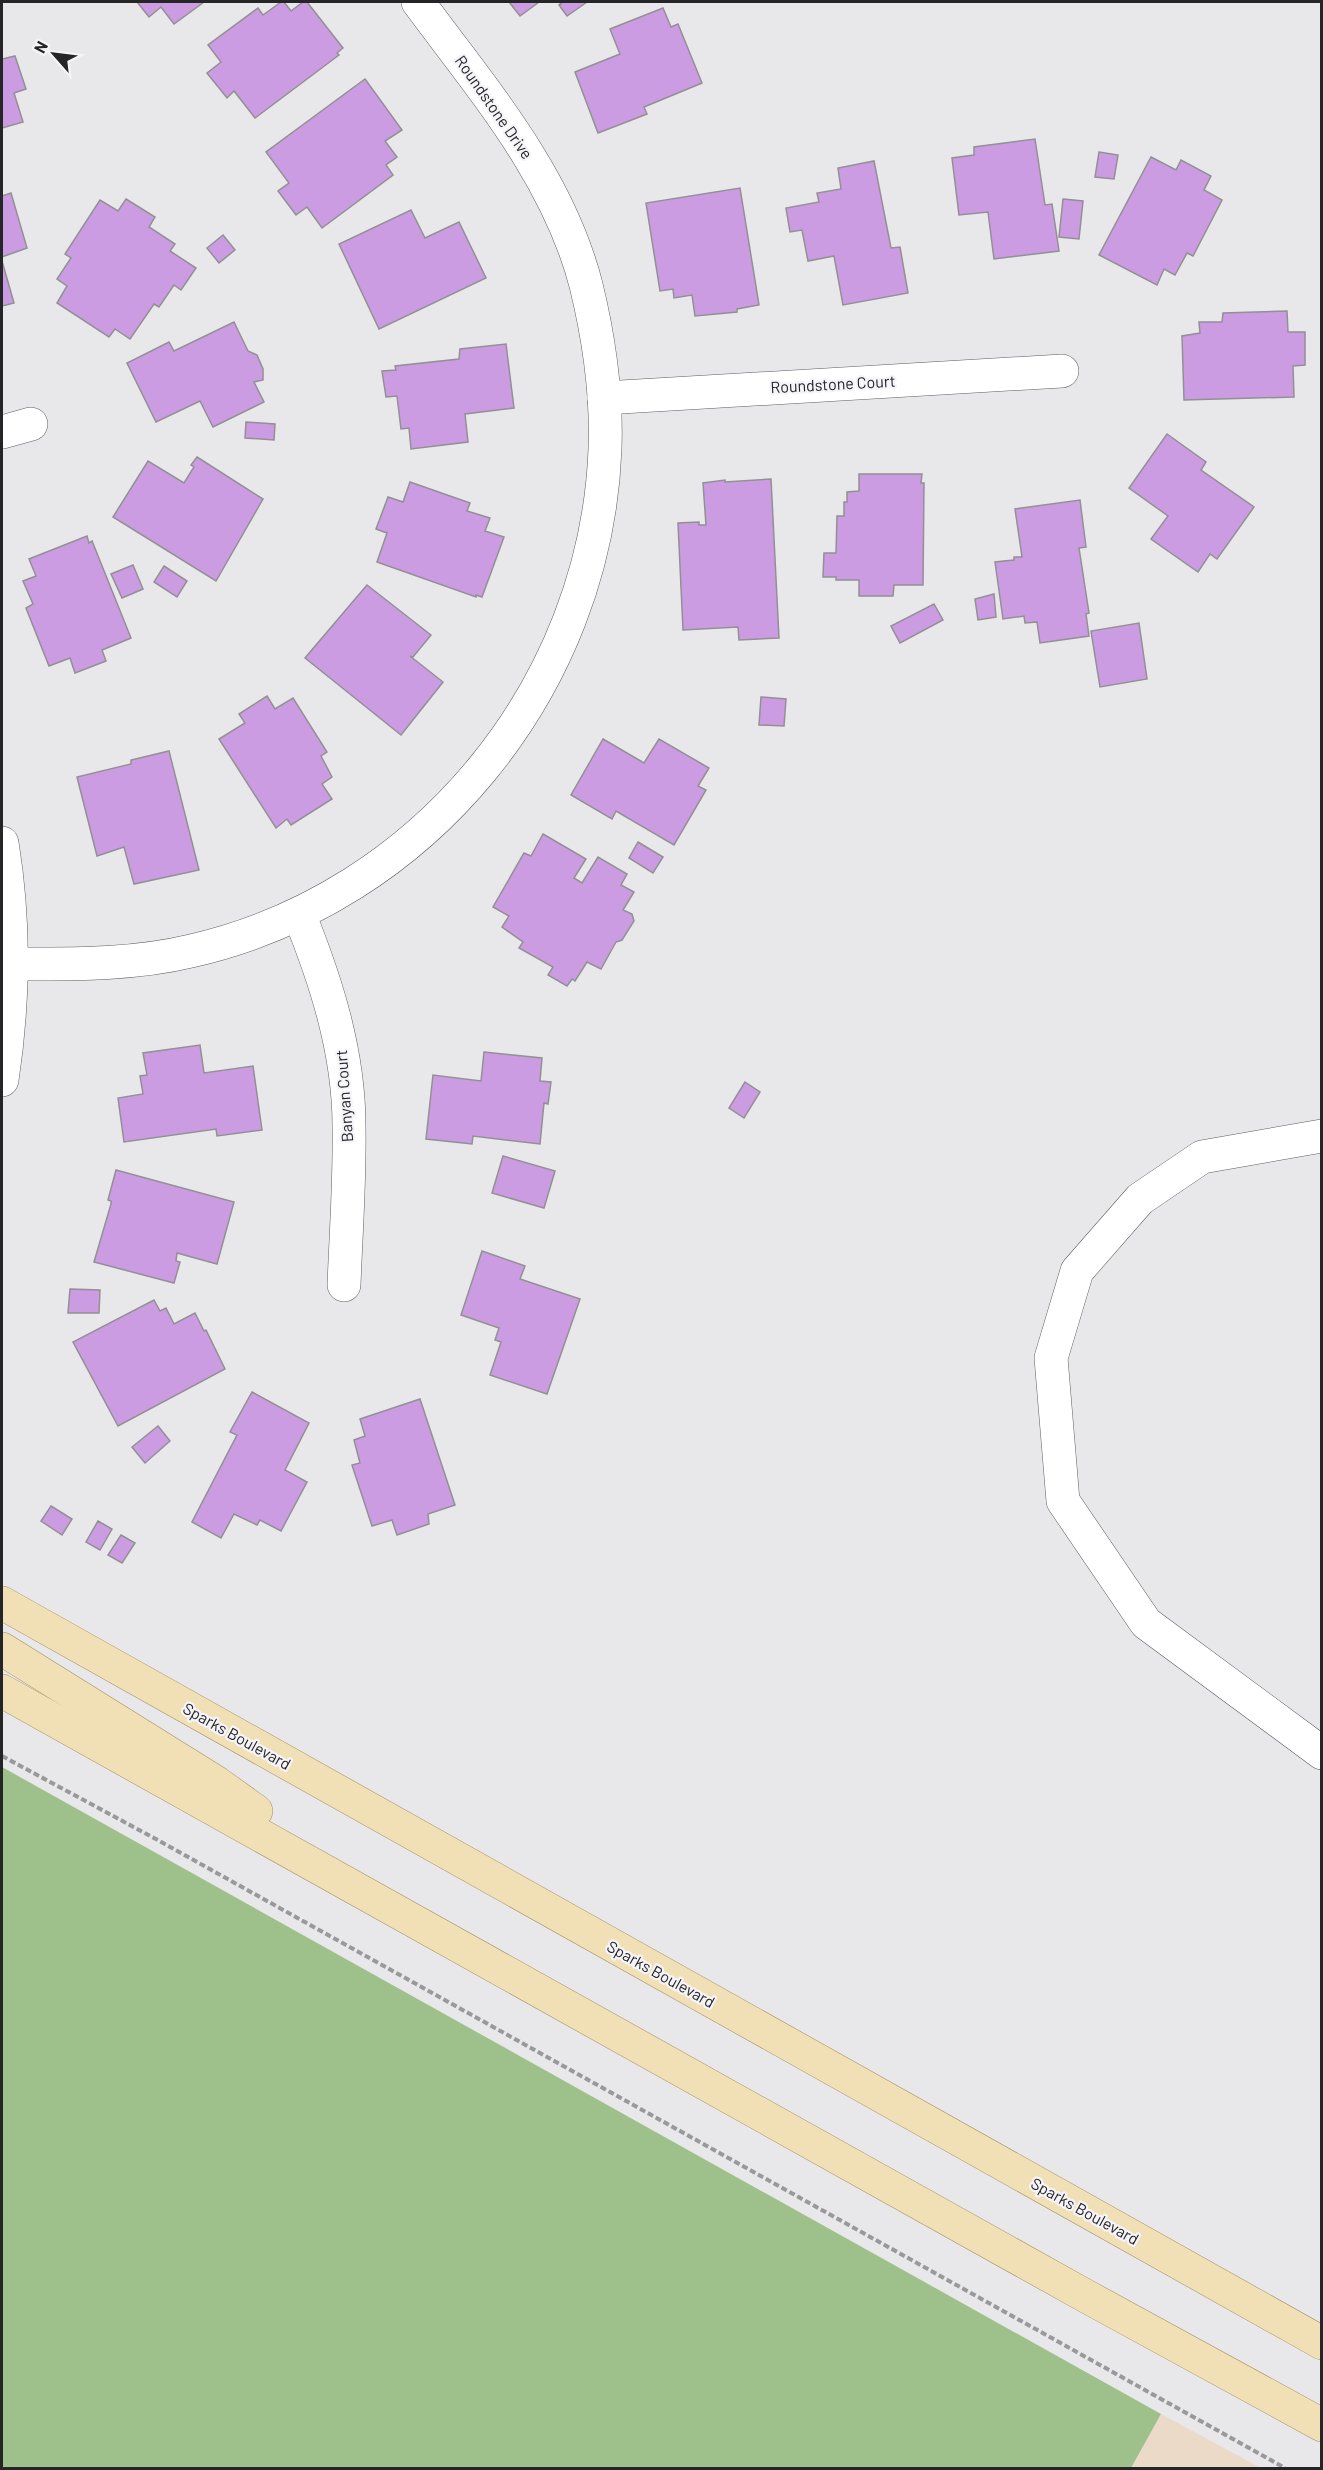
<svg xmlns="http://www.w3.org/2000/svg" width="1323" height="2470" font-family="Barlow,sans-serif">
<style>
.industrial{fill:#ecdac9}
.green{fill:#9ec18b}
.building{fill:#cc9ce3;stroke:#929094;stroke-width:1.5}
.lines{fill:none;stroke-linecap:round;stroke-linejoin:round}
.minor-casing{stroke:#5e5d60;stroke-width:34}
.major-casing{stroke:#a39064;stroke-width:34}
.path{stroke:#99989b;stroke-width:4;stroke-dasharray:6 3;stroke-linecap:butt}
.minor{stroke:#fff;stroke-width:33}
.major{stroke:#f1dfb6;stroke-width:33}
.labels{text-anchor:middle;stroke-width:4.5;stroke-linejoin:round;paint-order:stroke}
.street-label{font-size:16px;fill:#252426;stroke:#f5f4f8}
</style>
<rect width="100%" height="100%" fill="#e8e7ea"/>
<polygon class="industrial" points="1161,2414 1261,2468 1131,2468"/>
<polygon class="green" points="2,1767 1161,2414 1131,2468 2,2468"/>
<g class="building">
<polygon points="137,2 204,2 174,24 161,7 149,17"/>
<polygon points="281,2 284,2 291,11 303,2 307,2 343,48 337,53 339,55 255,118 234,91 227,98 207,73 221,62 208,45 258,8 263,15"/>
<polygon points="509,2 539,2 520,16"/>
<polygon points="559,2 587,2 567,16 559,5 561,4"/>
<polygon points="663,8 671,27 678,24 702,83 644,107 647,114 598,133 575,72 620,54 610,29"/>
<polygon points="15,56 26,89 14,93 23,122 2,128 2,59"/>
<polygon points="365,79 402,130 385,141 397,157 386,165 393,175 322,228 307,207 296,215 278,191 289,183 266,152"/>
<polygon points="1035,139 1045,205 1052,204 1059,251 994,259 988,212 959,215 952,158 974,155 974,147"/>
<polygon points="1099,152 1118,155 1114,179 1095,177"/>
<polygon points="1151,157 1176,170 1181,160 1211,176 1204,190 1222,200 1193,256 1187,253 1175,275 1164,269 1157,285 1099,255"/>
<polygon points="874,161 891,248 900,247 908,293 843,305 834,256 808,261 802,230 790,232 786,208 819,202 817,193 841,189 838,168"/>
<polygon points="740,188 759,305 737,309 737,312 695,316 692,295 674,298 673,289 660,291 646,203"/>
<polygon points="11,193 27,248 2,257 2,196"/>
<polygon points="126,199 155,217 149,227 175,244 170,251 196,268 181,290 174,285 159,307 154,304 130,339 115,329 109,337 57,303 67,286 57,279 71,258 65,254 100,200 118,211"/>
<polygon points="1063,199 1083,201 1079,239 1059,237"/>
<polygon points="411,210 425,238 459,222 486,278 379,329 339,244"/>
<polygon points="223,235 235,250 219,263 207,248"/>
<polygon points="2,261 14,303 2,306"/>
<polygon points="1287,311 1288,332 1305,332 1305,365 1293,366 1294,397 1184,400 1182,336 1200,333 1199,322 1222,322 1223,313"/>
<polygon points="234,322 248,351 257,355 263,369 263,380 254,382 264,402 213,427 200,401 156,422 127,363 169,342 174,351"/>
<polygon points="506,344 514,408 465,414 468,442 411,449 409,428 401,429 397,396 386,397 382,371 396,370 395,366 459,359 460,349"/>
<polygon points="246,422 275,424 274,440 245,438"/>
<polygon points="1167,434 1206,462 1201,470 1254,507 1217,559 1210,554 1198,572 1151,539 1168,516 1129,488"/>
<polygon points="197,457 263,499 216,581 113,517 148,461 184,483 194,467 191,465"/>
<polygon points="859,474 922,474 921,483 924,483 923,585 894,585 893,596 859,596 859,580 836,580 836,577 823,577 824,553 836,553 837,516 844,516 844,502 847,502 847,492 859,491"/>
<polygon points="771,479 779,638 739,640 738,627 683,630 678,523 699,522 699,525 706,525 703,483 725,480 725,482"/>
<polygon points="410,482 470,503 467,511 490,518 485,531 504,537 482,597 476,595 476,597 377,562 387,533 376,529 388,497 403,502"/>
<polygon points="1080,500 1086,547 1079,548 1089,613 1086,614 1089,636 1040,643 1037,622 1025,623 1024,616 1003,619 995,562 1014,560 1014,557 1022,557 1015,509"/>
<polygon points="87,536 89,543 92,541 131,638 102,650 106,661 75,673 70,658 49,666 26,608 33,604 23,581 36,576 29,559"/>
<polygon points="133,565 143,589 122,598 111,574"/>
<polygon points="164,566 187,581 177,597 154,582"/>
<polygon points="367,585 431,635 413,657 410,656 443,682 401,735 305,658"/>
<polygon points="994,594 996,617 978,620 975,599"/>
<polygon points="934,604 943,620 900,643 891,626"/>
<polygon points="1139,623 1147,679 1100,687 1091,631"/>
<polygon points="267,696 275,709 293,698 327,752 321,756 332,777 322,784 332,799 291,825 287,819 276,828 219,739 245,723 239,714"/>
<polygon points="761,697 786,699 784,726 759,725"/>
<polygon points="603,739 644,763 659,739 709,768 698,786 706,790 674,845 616,811 612,819 571,795"/>
<polygon points="169,751 199,870 134,884 124,847 97,856 77,777 131,764 131,760"/>
<polygon points="543,834 586,859 574,878 582,883 598,857 627,874 621,885 634,892 623,910 632,914 634,921 622,940 616,942 601,969 587,962 575,981 572,979 567,986 548,975 553,967 519,948 523,942 502,927 509,916 493,907 524,853 531,856"/>
<polygon points="638,842 663,857 653,873 629,858"/>
<polygon points="200,1045 204,1073 253,1066 262,1130 217,1136 216,1129 124,1142 118,1098 143,1094 140,1076 147,1075 143,1053"/>
<polygon points="484,1052 542,1058 540,1081 551,1082 548,1104 544,1103 540,1144 473,1136 472,1144 426,1139 433,1075 481,1081"/>
<polygon points="745,1082 760,1092 744,1118 729,1108"/>
<polygon points="503,1156 555,1171 544,1208 492,1193"/>
<polygon points="116,1170 234,1202 217,1264 177,1253 176,1261 180,1262 174,1283 94,1262 111,1204 111,1201 108,1200"/>
<polygon points="482,1251 525,1266 520,1279 580,1299 547,1394 490,1375 501,1342 495,1340 499,1328 461,1315"/>
<polygon points="70,1289 100,1290 99,1313 68,1313"/>
<polygon points="154,1300 160,1311 166,1308 174,1324 195,1313 204,1331 206,1330 225,1369 118,1426 73,1342"/>
<polygon points="252,1392 309,1423 285,1470 307,1482 281,1531 260,1520 257,1525 234,1514 221,1538 192,1522 237,1435 230,1432"/>
<polygon points="420,1399 455,1505 428,1514 429,1524 397,1535 392,1520 372,1526 352,1465 360,1463 354,1440 365,1436 360,1419"/>
<polygon points="158,1426 170,1441 145,1463 132,1447"/>
<polygon points="51,1506 72,1519 62,1535 41,1521"/>
<polygon points="98,1521 112,1529 100,1550 86,1542"/>
<polygon points="121,1535 135,1543 122,1563 108,1555"/>
</g>
<g class="lines">
<g class="minor-casing">
<g id="minor">
<polyline points="604,398 1062,371"/>
<polyline points="2,432 31,424"/>
<path d="M 2,843 C 15,922 14,1001 2,1080"/>
<path d="M 299,914 C 326,981 349,1052 349,1126 C 350,1179 346,1232 344,1285"/>
<path d="M 12,964 C 72,964 133,965 191,951 C 424,898 596,687 605,449 C 607,394 599,338 586,285 C 558,176 483,90 418,2"/>
<polyline points="1322,1136 1202,1157 1140,1199 1077,1271 1051,1358 1063,1501 1146,1623 1322,1753"/>
</g>
</g>
<g class="major-casing">
<g id="major">
<polyline points="2,1603 1322,2343"/>
<polyline points="2,1649 217,1783 256,1811"/>
<polyline points="2,1691 1084,2295 1322,2425"/>
</g>
</g>
<polyline class="path" points="2,1756 154,1838 1285,2468"/>
<use href="#minor" class="minor"/>
<use href="#major" class="major"/>
</g>
<g class="labels">
<g class="street-label">
<text transform="translate(494 107) rotate(55)" y="6">Roundstone Drive</text>
<text transform="translate(833 384) rotate(-3)" y="6">Roundstone Court</text>
<text transform="translate(344 1096) rotate(-94)" y="6">Banyan Court</text>
<text transform="translate(237 1736) rotate(29)" y="6">Sparks Boulevard</text>
<text transform="translate(661 1974) rotate(29)" y="6">Sparks Boulevard</text>
<text transform="translate(1085 2211) rotate(29)" y="6">Sparks Boulevard</text>
</g>
</g>
<rect width="1323" height="2470" fill="none" stroke="#252426" stroke-width="6"/>
<g transform="translate(54 54) rotate(298)" stroke="#f5f4f8" stroke-width="4.5" paint-order="stroke">
<path d="M0-4.5L10 22L0 15L-10 22Z" fill="#252426"/>
<text y="-9" font-size="16" font-weight="bold" text-anchor="middle" fill="#252426">N</text>
</g>
</svg>
